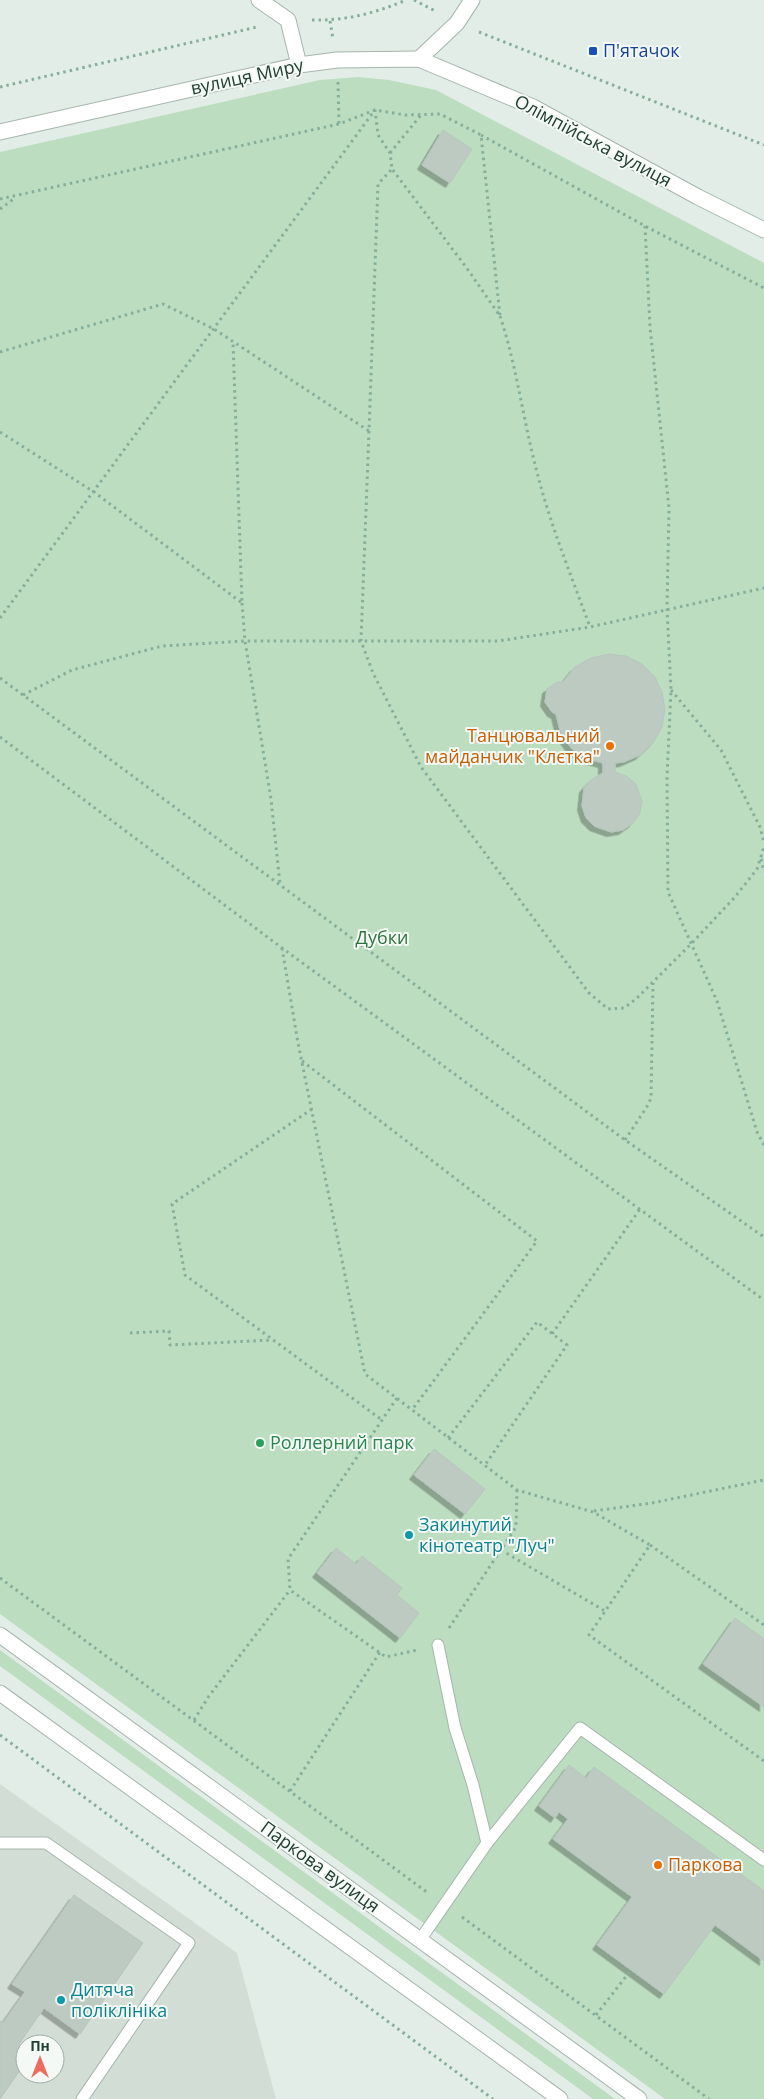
<svg xmlns="http://www.w3.org/2000/svg" width="764" height="2099" font-family="'Open Sans',sans-serif">
<style>
.built{fill:#d2ddd6;fill-rule:evenodd}
.green{fill:#bdddc1}
.building{fill:#bccac2;stroke:#b6c6bd;filter:url(#shadow)}
.lines{fill:none;stroke-linecap:round;stroke-linejoin:round}
.service-casing{stroke:#a6b5ad;stroke-width:13}
.pedestrian-casing{stroke:#a6b5ad;stroke-width:17}
.minor-casing{stroke:#a6b5ad;stroke-width:17}
.tertiary-casing{stroke:#a6b5ad;stroke-width:17}
.path{stroke:#85af9b;stroke-width:3;stroke-dasharray:2.5 4;stroke-linecap:butt}
.service{stroke:#fff;stroke-width:11}
.pedestrian{stroke:#fff;stroke-width:15}
.minor{stroke:#fff;stroke-width:15}
.tertiary{stroke:#fff;stroke-width:15}
.transit-dot{fill:#1a4fb4;stroke:#f4f9f6;stroke-width:2}
.food-dot{fill:#e8710a;stroke:#f4f9f6;stroke-width:2}
.leisure-dot{fill:#2e9e5b;stroke:#f4f9f6;stroke-width:2}
.culture-dot{fill:#0f9aa8;stroke:#f4f9f6;stroke-width:2}
.labels{text-anchor:middle;stroke-width:4;stroke-linejoin:round;paint-order:stroke}
.transit-label{font-size:18px;fill:#164399;stroke:#f4f9f6;text-anchor:start}
.street-label{font-size:18px;fill:#233e32;stroke:#f4f9f6}
.food-label{font-size:18px;fill:#c56008;stroke:#f4f9f6;text-anchor:end}
.park-label{font-size:18px;fill:#2f733e;stroke:#f4f9f6}
.leisure-label{font-size:18px;fill:#27864d;stroke:#f4f9f6;text-anchor:start}
.culture-label{font-size:18px;fill:#0d838f;stroke:#f4f9f6;text-anchor:start}
</style>
<defs>
<filter id="shadow"><feDropShadow dx="-4.5" dy="4.5" stdDeviation="0" flood-color="#0004"/></filter>
</defs>
<rect width="100%" height="100%" fill="#e3ede7"/>
<path class="built" d="M 0,1784 L 237,1953 L 276,2099 L 0,2099 ZM 25,2044 L 55,2044 L 55,2074 L 25,2074 Z"/>
<g class="green">
<polygon points="358,77 389,80 436,90 764,263 764,2099 665,2099 0,1614 0,152 320,80"/>
<polygon points="0,1650 615,2099 593,2099 0,1666"/>
</g>
<g class="building">
<polygon points="443,130 472,149 450,183 422,165"/>
<polygon points="609,654 626,656 642,664 655,677 662,692 665,710 662,727 653,743 640,755 624,762 615,763 615,772 626,776 636,784 642,801 640,813 633,823 623,830 611,832 594,826 586,818 582,806 584,788 592,779 603,773 603,763 588,759 572,749 561,734 556,714 552,712 545,702 547,689 557,682 563,682 575,667 591,658"/>
<polygon points="434,1449 485,1489 465,1514 414,1475"/>
<polygon points="336,1548 356,1564 362,1556 402,1588 397,1595 419,1613 400,1638 317,1573"/>
<polygon points="735,1618 764,1639 764,1707 703,1664"/>
<polygon points="569,1765 586,1778 594,1767 764,1891 764,1961 715,1925 664,1994 597,1945 632,1897 553,1839 568,1819 559,1812 555,1818 539,1806"/>
<polygon points="74,1895 143,1943 80,2034 44,2008 19,2044 25,2049 25,2063 0,2099 0,2021 3,2023 25,1992 12,1984"/>
</g>
<g class="lines">
<g class="service-casing">
<g id="service">
<polyline points="0,1843 46,1843 189,1943 82,2099"/>
<polyline points="487,1843 580,1728 764,1860"/>
<polyline points="420,1940 487,1843 473,1785 455,1728 438,1645"/>
</g>
</g>
<g class="pedestrian-casing">
<polyline id="pedestrian" points="259,0 288,20 299,65"/>
</g>
<g class="minor-casing">
<polyline id="minor" points="419,59 457,23 472,0"/>
</g>
<g class="tertiary-casing">
<g id="tertiary">
<polyline points="0,132 299,65 337,60 419,59 533,107 698,197 764,230"/>
<polyline points="0,1635 639,2099"/>
<polyline points="0,1693 560,2099"/>
</g>
</g>
<g class="path">
<polyline points="414,0 437,12"/>
<path d="M 312,20 C 345,21 376,13 406,0"/>
<polyline points="330,21 333,39"/>
<polyline points="479,32 764,145"/>
<polyline points="338,82 339,124"/>
<polyline points="0,87 257,27"/>
<polyline points="481,135 645,226 764,288"/>
<polyline points="390,153 421,115"/>
<polyline points="0,199 339,124 375,110 405,115 440,114 481,135 500,316 466,267 392,169"/>
<polyline points="0,209 15,198"/>
<polyline points="645,226 650,327 669,508 667,608 671,690 667,777 668,892 717,1001 757,1132 764,1145"/>
<path d="M 500,316 C 517,367 523,420 537,472 C 550,524 571,575 590,627"/>
<polyline points="0,352 163,304 214,329 369,431 378,184 392,169 390,153 378,135 375,110"/>
<polyline points="369,431 361,641 373,673 421,767 589,993 608,1009 624,1008 636,999 691,944 735,897 757,869 764,847"/>
<polyline points="0,432 94,492 242,603 233,342"/>
<polyline points="242,603 245,641 271,799 280,884"/>
<polyline points="0,618 375,110"/>
<polyline points="0,678 625,1140 764,1237"/>
<polyline points="671,690 721,750 760,827 764,843"/>
<polyline points="23,695 72,670 162,646 245,641 498,641 590,627 764,588"/>
<polyline points="0,737 282,948 764,1300"/>
<polyline points="761,859 764,872"/>
<polyline points="282,948 298,1043 365,1374 517,1490 593,1512 650,1545 589,1635 764,1761"/>
<polyline points="302,1061 537,1241 412,1410"/>
<polyline points="312,1109 172,1204 185,1275 382,1420"/>
<polyline points="625,1140 648,1105 651,1098 653,983"/>
<polyline points="130,1333 169,1331 170,1345 272,1340"/>
<polyline points="552,1334 640,1209"/>
<polyline points="397,1398 288,1559 290,1590 386,1657 417,1650"/>
<polyline points="448,1438 537,1322 567,1345 485,1465"/>
<polyline points="594,1511 652,1503 764,1480"/>
<polyline points="650,1545 764,1625"/>
<polyline points="501,1550 605,1611"/>
<polyline points="0,1578 428,1893"/>
<polyline points="449,1628 516,1527 517,1490"/>
<polyline points="194,1720 209,1696 290,1590"/>
<polyline points="0,1735 493,2099"/>
<polyline points="290,1791 380,1652"/>
<polyline points="462,1917 709,2099"/>
<polyline points="596,2015 631,1970"/>
</g>
<use href="#service" class="service"/>
<use href="#pedestrian" class="pedestrian"/>
<use href="#minor" class="minor"/>
<use href="#tertiary" class="tertiary"/>
</g>
<rect class="transit-dot" x="588" y="46" width="10" height="10" rx="2.5"/>
<g class="food-dot">
<circle cx="610" cy="746" r="5"/>
<circle cx="658" cy="1865" r="5"/>
</g>
<circle class="leisure-dot" cx="260" cy="1443" r="5"/>
<g class="culture-dot">
<circle cx="409" cy="1535" r="5"/>
<circle cx="61" cy="2000" r="5"/>
</g>
<g class="labels">
<g class="transit-label">
<text x="603" y="57">П'ятачок</text>
</g>
<g class="street-label">
<text transform="translate(247 77) rotate(-12)" y="6">вулиця Миру</text>
<text transform="translate(593 141) rotate(28)" y="6">Олімпійська вулиця</text>
<text transform="translate(320 1867) rotate(36)" y="6">Паркова вулиця</text>
</g>
<g class="food-label">
<text x="600" y="742">Танцювальний<tspan x="600" dy="21">майданчик "Клєтка"</tspan></text>
<text x="668" y="1871" text-anchor="start">Паркова</text>
</g>
<g class="park-label">
<text x="382" y="944">Дубки</text>
</g>
<g class="leisure-label">
<text x="270" y="1449">Роллерний парк</text>
</g>
<g class="culture-label">
<text x="419" y="1531">Закинутий<tspan x="419" dy="21">кінотеатр "Луч"</tspan></text>
<text x="71" y="1996">Дитяча<tspan x="71" dy="21">поліклініка</tspan></text>
</g>
</g>
<g transform="translate(40 2059)"><circle r="24" fill="#f4f9f6" stroke="#a0aea8"/>
<path d="M0-4L9 19L0 12L-9 19Z" fill="#ed6c61"/>
<text y="-8" font-size="14" font-weight="bold" text-anchor="middle" fill="#233e32">Пн</text>
</g>
</svg>
